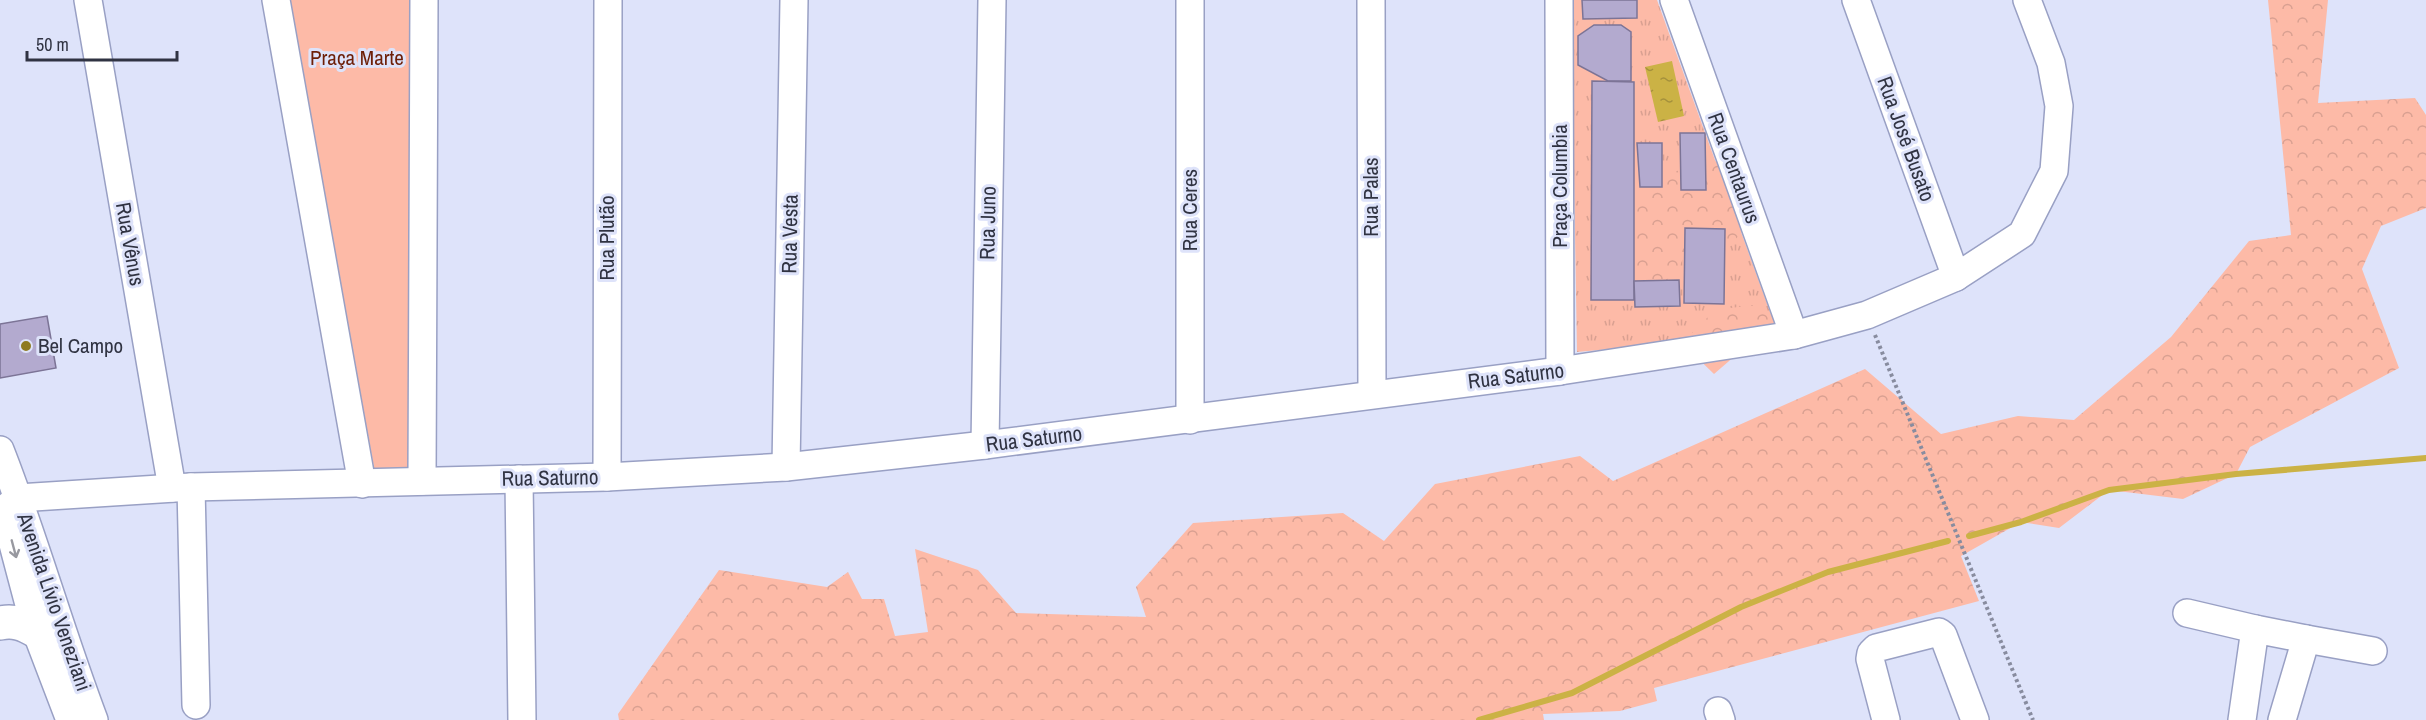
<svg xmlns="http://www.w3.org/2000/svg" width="2426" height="720" font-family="'Archivo Narrow',sans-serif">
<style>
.grass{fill:url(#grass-tufts)}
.forest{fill:url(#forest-crowns)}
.green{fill:#fdbaa7}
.water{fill:url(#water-ripples)}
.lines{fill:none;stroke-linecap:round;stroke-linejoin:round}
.stream{stroke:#cbb245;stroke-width:6}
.building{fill:#b3aacf;stroke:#7c7496;stroke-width:1.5}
.minor-casing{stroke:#99a0c4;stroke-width:30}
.major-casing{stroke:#99a0c4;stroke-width:36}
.path{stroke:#888c9f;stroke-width:4;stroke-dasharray:3 3;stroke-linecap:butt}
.minor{stroke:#fff;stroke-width:27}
.major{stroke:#fff;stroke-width:33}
.oneway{stroke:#9899a0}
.poi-dot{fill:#8f7b21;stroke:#dee3fa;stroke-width:2}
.labels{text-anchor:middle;stroke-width:6;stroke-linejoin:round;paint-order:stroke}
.park-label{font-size:21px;fill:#6d1f08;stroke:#dee3fa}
.street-label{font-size:21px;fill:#303342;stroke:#dee3fa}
.poi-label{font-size:21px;fill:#303342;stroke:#dee3fa;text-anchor:start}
</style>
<defs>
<pattern id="grass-tufts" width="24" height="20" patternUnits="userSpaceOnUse" patternTransform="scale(1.5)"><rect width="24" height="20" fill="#fdbaa7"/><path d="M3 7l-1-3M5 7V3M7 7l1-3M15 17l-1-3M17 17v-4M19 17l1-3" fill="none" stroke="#d9a091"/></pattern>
<pattern id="forest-crowns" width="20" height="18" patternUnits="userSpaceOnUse" patternTransform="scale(1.5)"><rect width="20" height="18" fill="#fdbaa7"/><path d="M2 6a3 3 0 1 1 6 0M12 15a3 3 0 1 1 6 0" fill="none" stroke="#d9a091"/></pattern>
<pattern id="water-ripples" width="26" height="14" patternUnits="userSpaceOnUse" patternTransform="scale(1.5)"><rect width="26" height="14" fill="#cbb245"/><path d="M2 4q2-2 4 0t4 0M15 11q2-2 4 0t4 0" fill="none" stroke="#a5913b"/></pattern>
</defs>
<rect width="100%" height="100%" fill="#dee3fa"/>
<polygon class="grass" points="1571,0 1657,0 1778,334 1577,352"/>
<g class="forest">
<polygon points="2268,0 2328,0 2318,103 2415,98 2426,115 2426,208 2381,226 2362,269 2399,368 2250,447 2236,474 2183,499 2109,490 2059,528 2021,522 1961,556 1979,601 1654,688 1657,701 1620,711 1543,714 1544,720 619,720 618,714 719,570 827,587 848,572 862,599 884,599 895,636 928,632 915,549 978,570 1016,613 1146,617 1136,587 1193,523 1343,513 1384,541 1435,484 1580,456 1613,481 1865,369 1941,434 2018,416 2074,420 2171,337 2249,241 2291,235"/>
<polygon points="1720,160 1758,214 1734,241 1694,235 1675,276 1646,287 1615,230 1617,194 1649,193 1672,174"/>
<polygon points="1754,305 1779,318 1714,374 1682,343 1715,310"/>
</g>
<polygon class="green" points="288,0 415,0 417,469 375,473"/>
<polygon class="water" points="1672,61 1684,116 1658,122 1645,67"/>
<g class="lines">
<g class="stream">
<polyline points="1969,536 2021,522 2109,490 2236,474 2426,458"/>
<polyline points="1479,720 1572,693 1741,607 1828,572 1948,541"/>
</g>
</g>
<g class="building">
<polygon points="1582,0 1637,0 1637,18 1583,19"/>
<polygon points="1594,25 1621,25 1631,32 1631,81 1608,81 1578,65 1578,36"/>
<polygon points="1592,81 1634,82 1634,300 1591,300"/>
<polygon points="1680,133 1705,133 1706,190 1681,190"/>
<polygon points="1637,143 1662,143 1662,187 1640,187"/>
<polygon points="1685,228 1725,229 1724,304 1684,303"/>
<polygon points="1679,280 1680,306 1635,307 1634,281"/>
<polygon points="47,316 56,368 0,378 0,324"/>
</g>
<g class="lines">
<g class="minor-casing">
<g id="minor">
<polyline points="88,0 172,488"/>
<polyline points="276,0 362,484"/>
<polyline points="1190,0 1190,420"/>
<polyline points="1371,0 1372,394"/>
<polyline points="1559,0 1560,371"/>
<polyline points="1674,0 1794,335"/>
<polyline points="1856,0 1956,277"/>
<polyline points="985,445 992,0"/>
<path d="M 0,450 C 35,539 60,631 94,720"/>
<polyline points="786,467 794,0"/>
<polyline points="607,477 608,0"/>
<polyline points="519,479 522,720"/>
<polyline points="422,481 424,0"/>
<polyline points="191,487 196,705"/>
<polyline points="18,498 191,487 607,477 786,467 985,445 1560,371 1794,335 1867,315 1956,277 2022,234 2054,171 2059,106 2051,63 2027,0"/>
<polyline points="13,502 7,507 5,514 36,631 70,720"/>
<polyline points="2187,613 2255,629"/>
<polyline points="2306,639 2373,651"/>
<polyline points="1718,711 1721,720"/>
<polyline points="1886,720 1870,659 1871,653 1876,648 1939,632 1943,635 1975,720"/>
<polyline points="2242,720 2255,629 2306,639 2282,720"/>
</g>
</g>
<g class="major-casing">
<path id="major" d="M 0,623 C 14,620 24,624 36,631"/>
</g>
<polyline class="path" points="1875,335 2033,720"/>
<use href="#minor" class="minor"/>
<use href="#major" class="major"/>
</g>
<defs><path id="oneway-shaft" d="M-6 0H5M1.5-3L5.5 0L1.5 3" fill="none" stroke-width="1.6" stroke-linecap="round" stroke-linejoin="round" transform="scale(1.5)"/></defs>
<use class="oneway" href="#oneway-shaft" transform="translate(14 549) rotate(75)"/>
<circle class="poi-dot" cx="26" cy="346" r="6"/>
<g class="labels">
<g class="park-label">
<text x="357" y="65">Praça Marte</text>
</g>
<g class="street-label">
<text transform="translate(1906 139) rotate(70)" y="7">Rua José Busato</text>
<text transform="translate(1734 168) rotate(70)" y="7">Rua Centaurus</text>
<text transform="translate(1560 186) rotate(-90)" y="7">Praça Columbia</text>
<text transform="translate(1371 197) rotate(-90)" y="7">Rua Palas</text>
<text transform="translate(1190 210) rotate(-90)" y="7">Rua Ceres</text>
<text transform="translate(988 223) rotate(-89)" y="7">Rua Juno</text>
<text transform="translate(790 234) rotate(-89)" y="7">Rua Vesta</text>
<text transform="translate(607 238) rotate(-90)" y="7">Rua Plutão</text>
<text transform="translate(130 244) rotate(80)" y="7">Rua Vênus</text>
<text transform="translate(1516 376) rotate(-7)" y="7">Rua Saturno</text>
<text transform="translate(1034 439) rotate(-7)" y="7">Rua Saturno</text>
<text transform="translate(550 478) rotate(-1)" y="7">Rua Saturno</text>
<text transform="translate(54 602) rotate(71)" y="7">Avenida Lívio Veneziani</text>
</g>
<g class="poi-label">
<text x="38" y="353">Bel Campo</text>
</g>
</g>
<path d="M27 51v9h150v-9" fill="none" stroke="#303342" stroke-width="3"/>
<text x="36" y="51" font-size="18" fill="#303342" stroke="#dee3fa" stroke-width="4.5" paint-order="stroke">50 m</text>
</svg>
